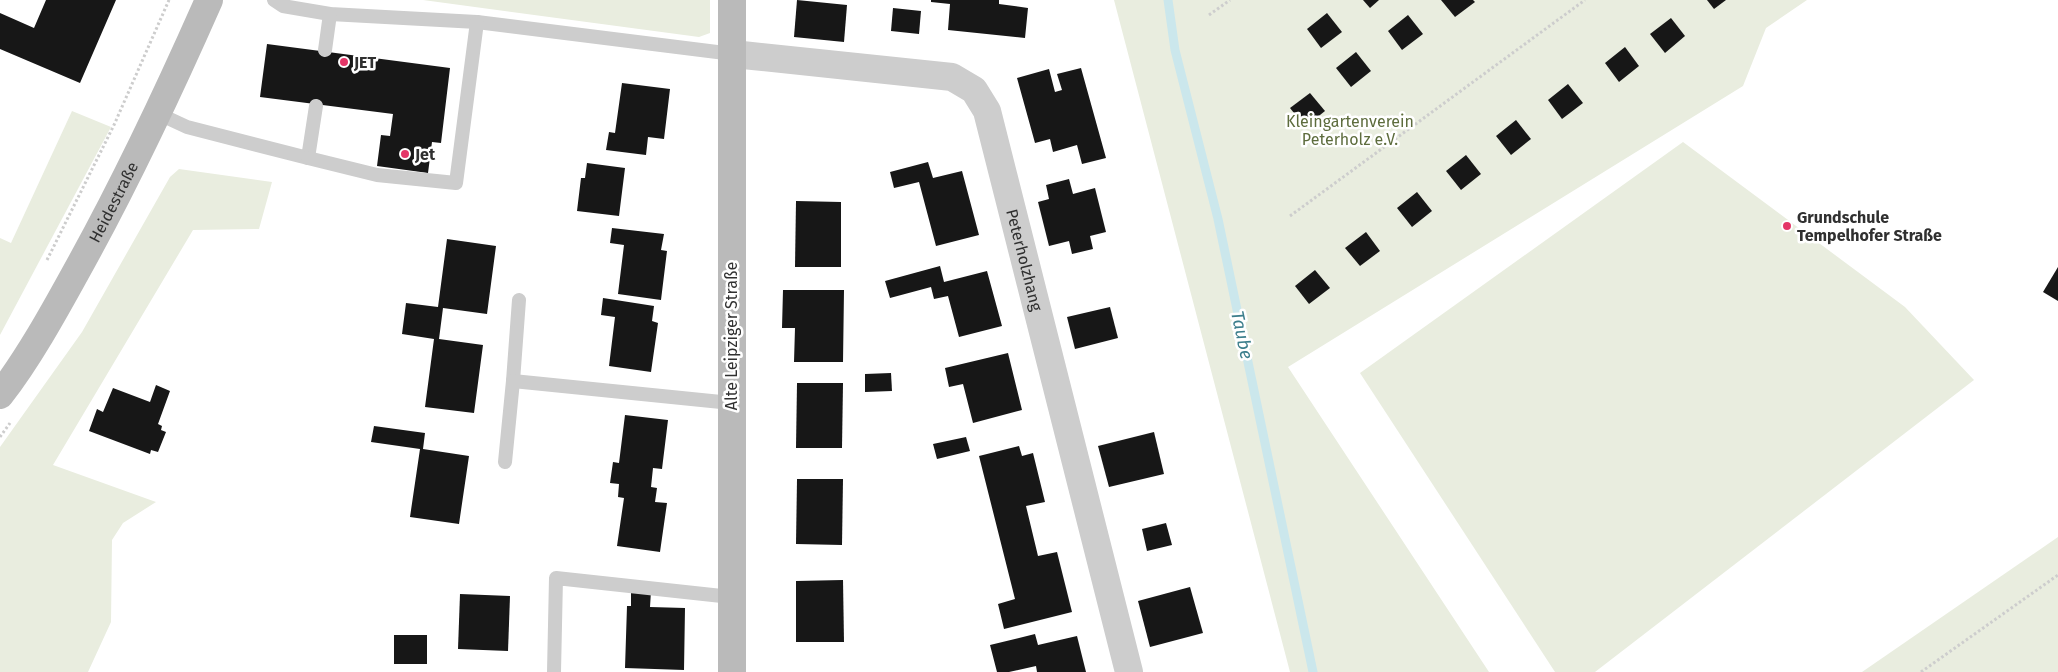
<svg xmlns="http://www.w3.org/2000/svg" width="2058" height="672" font-family="'Fira Sans',sans-serif">
<style>
.green{fill:#e9eddf}
.lines{fill:none;stroke-linecap:round;stroke-linejoin:round}
.stream{stroke:#cbe7ec;stroke-width:9}
.building{fill:#171717}
.path{stroke:#cdcdcd;stroke-width:3;stroke-dasharray:2.5 2.5;stroke-linecap:butt}
.lane{stroke:#cdcdcd;stroke-width:14}
.street{stroke:#cdcdcd;stroke-width:28}
.secondary{stroke:#bababa;stroke-width:28}
.poi-dot{fill:#e43567;stroke:#fff;stroke-width:2}
.labels{text-anchor:middle;stroke-width:5;stroke-linejoin:round;paint-order:stroke}
.poi-label{font-size:16px;font-weight:bold;fill:#303030;stroke:#fff;text-anchor:start}
.park-label{font-size:16px;fill:#5d6c3d;stroke:#fff}
.street-label{font-size:16px;fill:#303030;stroke:#fff}
.water-label{font-size:18px;font-style:italic;fill:#3c7e8c;stroke:#fff}
</style>
<rect width="100%" height="100%" fill="#fff"/>
<g class="green">
<polygon points="423,0 710,0 710,33 699,37"/>
<polygon points="1114,0 1807,0 1766,28 1743,86 1288,367 1489,672 1290,672"/>
<polygon points="72,111 111,127 0,335 0,238 11,243"/>
<polygon points="1683,142 1905,307 1974,380 1595,672 1555,672 1360,373"/>
<polygon points="179,169 272,182 259,229 193,230 53,465 156,502 123,523 112,540 111,622 88,672 0,672 0,447 82,332 170,177"/>
<polygon points="2058,537 2058,672 1862,672"/>
</g>
<g class="lines">
<polyline class="stream" points="1168,0 1175,50 1218,219 1313,672"/>
</g>
<g class="building">
<polygon points="46,0 116,0 80,83 0,49 0,13 34,28"/>
<polygon points="797,0 847,5 844,42 794,37"/>
<polygon points="931,0 999,0 999,4 1028,8 1025,38 948,30 950,4 931,2"/>
<polygon points="1363,0 1379,0 1370,8"/>
<polygon points="1441,0 1473,0 1475,2 1455,17"/>
<polygon points="1707,0 1726,0 1714,9"/>
<polygon points="893,8 921,11 919,34 891,31"/>
<polygon points="1327,13 1342,32 1321,48 1307,29"/>
<polygon points="1408,15 1423,34 1402,50 1388,31"/>
<polygon points="1671,18 1685,36 1665,53 1650,34"/>
<polygon points="267,44 450,68 441,143 432,142 428,173 377,166 381,135 390,136 393,114 260,97"/>
<polygon points="1625,47 1639,66 1619,82 1605,63"/>
<polygon points="1356,52 1371,71 1351,87 1336,68"/>
<polygon points="1081,68 1106,158 1082,164 1077,145 1053,152 1050,139 1035,143 1017,78 1049,69 1055,92 1062,90 1057,74"/>
<polygon points="622,83 670,89 664,139 648,137 646,155 606,150 609,132 615,133"/>
<polygon points="1568,84 1583,103 1562,119 1548,100"/>
<polygon points="1310,93 1325,111 1305,127 1290,108"/>
<polygon points="1516,120 1531,139 1511,155 1496,136"/>
<polygon points="1466,155 1481,174 1461,190 1446,171"/>
<polygon points="928,162 933,178 962,171 979,235 936,246 919,182 894,188 890,172"/>
<polygon points="587,163 625,168 619,216 577,211 581,178 585,178"/>
<polygon points="1069,179 1073,194 1095,188 1106,232 1090,236 1093,249 1072,254 1069,241 1049,246 1038,202 1049,199 1046,185"/>
<polygon points="1417,192 1432,211 1412,227 1397,208"/>
<polygon points="796,201 841,202 841,267 795,267"/>
<polygon points="612,228 664,234 661,250 667,251 661,300 618,294 624,245 610,243"/>
<polygon points="1366,232 1380,251 1360,266 1345,248"/>
<polygon points="447,239 496,246 487,314 443,308 439,339 483,345 474,413 425,407 434,339 402,334 406,303 438,307"/>
<polygon points="940,266 944,282 987,271 1002,326 959,337 948,296 934,299 931,287 890,298 885,281"/>
<polygon points="2058,267 2058,301 2043,292"/>
<polygon points="1315,270 1330,288 1309,304 1295,286"/>
<polygon points="783,290 844,290 843,362 794,362 795,328 782,328"/>
<polygon points="603,298 654,306 652,321 658,323 651,372 609,366 615,317 601,315"/>
<polygon points="1110,307 1118,338 1075,349 1067,317"/>
<polygon points="1008,353 1022,410 973,423 963,384 949,387 945,368"/>
<polygon points="891,373 892,391 865,392 865,374"/>
<polygon points="797,383 843,383 842,448 796,448"/>
<polygon points="156,385 170,391 158,424 162,426 161,430 166,432 158,452 151,450 150,454 89,431 97,409 103,412 113,388 150,402"/>
<polygon points="625,415 668,420 662,469 653,468 651,487 657,488 655,502 667,503 660,552 617,546 624,498 618,497 619,484 610,483 613,462 619,463"/>
<polygon points="374,426 425,433 423,449 469,456 459,524 410,517 420,449 371,442"/>
<polygon points="1154,432 1164,474 1109,487 1098,446"/>
<polygon points="966,437 970,451 937,459 933,444"/>
<polygon points="1019,446 1022,456 1033,453 1045,502 1026,506 1038,556 1057,552 1072,612 1004,629 998,604 1015,599 979,456"/>
<polygon points="797,479 843,479 842,545 796,544"/>
<polygon points="1166,523 1172,545 1147,551 1142,529"/>
<polygon points="843,580 844,642 796,642 796,581"/>
<polygon points="1190,587 1203,633 1150,647 1138,601"/>
<polygon points="631,590 651,591 650,607 685,608 684,670 625,668 627,606 631,606"/>
<polygon points="460,594 510,596 508,651 458,649"/>
<polygon points="1035,634 1038,645 1077,636 1086,672 1037,672 1036,666 1009,672 997,672 990,645"/>
<rect x="394" y="635" width="33" height="29"/>
</g>
<g class="lines">
<g class="path">
<polyline points="1209,15 1230,0"/>
<polyline points="1290,216 1585,0"/>
<polyline points="47,260 114,125 169,0"/>
<polyline points="0,437 10,423"/>
<polyline points="1921,672 2058,575"/>
</g>
<g class="lane">
<polyline points="274,0 283,6 330,14 477,22 733,54"/>
<polyline points="325,50 330,14"/>
<polyline points="159,114 187,127 308,158 316,106"/>
<polyline points="308,158 377,175 456,183 477,22"/>
<polyline points="513,381 519,300"/>
<polyline points="505,462 513,381 731,403"/>
<polyline points="554,672 556,578 731,597"/>
</g>
<path class="street" id="s1" d="M 733,54 L 952,77 L 974,90 L 987,111 L 1129,672"/>
<g class="secondary">
<path id="s2" d="M 0,395 C 28,359 54,312 76,272 C 125,184 168,93 209,0"/>
<polyline points="732,672 732,0"/>
</g>
</g>
<g class="poi-dot">
<circle cx="344" cy="62" r="5"/>
<circle cx="405" cy="154" r="5"/>
<circle cx="1787" cy="226" r="5"/>
</g>
<g class="labels">
<g class="poi-label">
<text x="354" y="68">JET</text>
<text x="415" y="160">Jet</text>
<text x="1797" y="223">Grundschule<tspan x="1797" dy="18">Tempelhofer Straße</tspan></text>
</g>
<g class="park-label">
<text x="1350" y="127">Kleingartenverein<tspan x="1350" dy="18">Peterholz e.V.</tspan></text>
</g>
<g class="street-label">
<text dy="6" stroke="none"><textPath href="#s2" startOffset="224">Heidestraße</textPath></text>
<text dy="6" stroke="none"><textPath href="#s1" startOffset="424">Peterholzhang</textPath></text>
<text transform="translate(731 336) rotate(-90)" y="6">Alte Leipziger Straße</text>
</g>
<g class="water-label">
<text transform="translate(1242 335) rotate(78)" y="6">Taube</text>
</g>
</g>
</svg>
